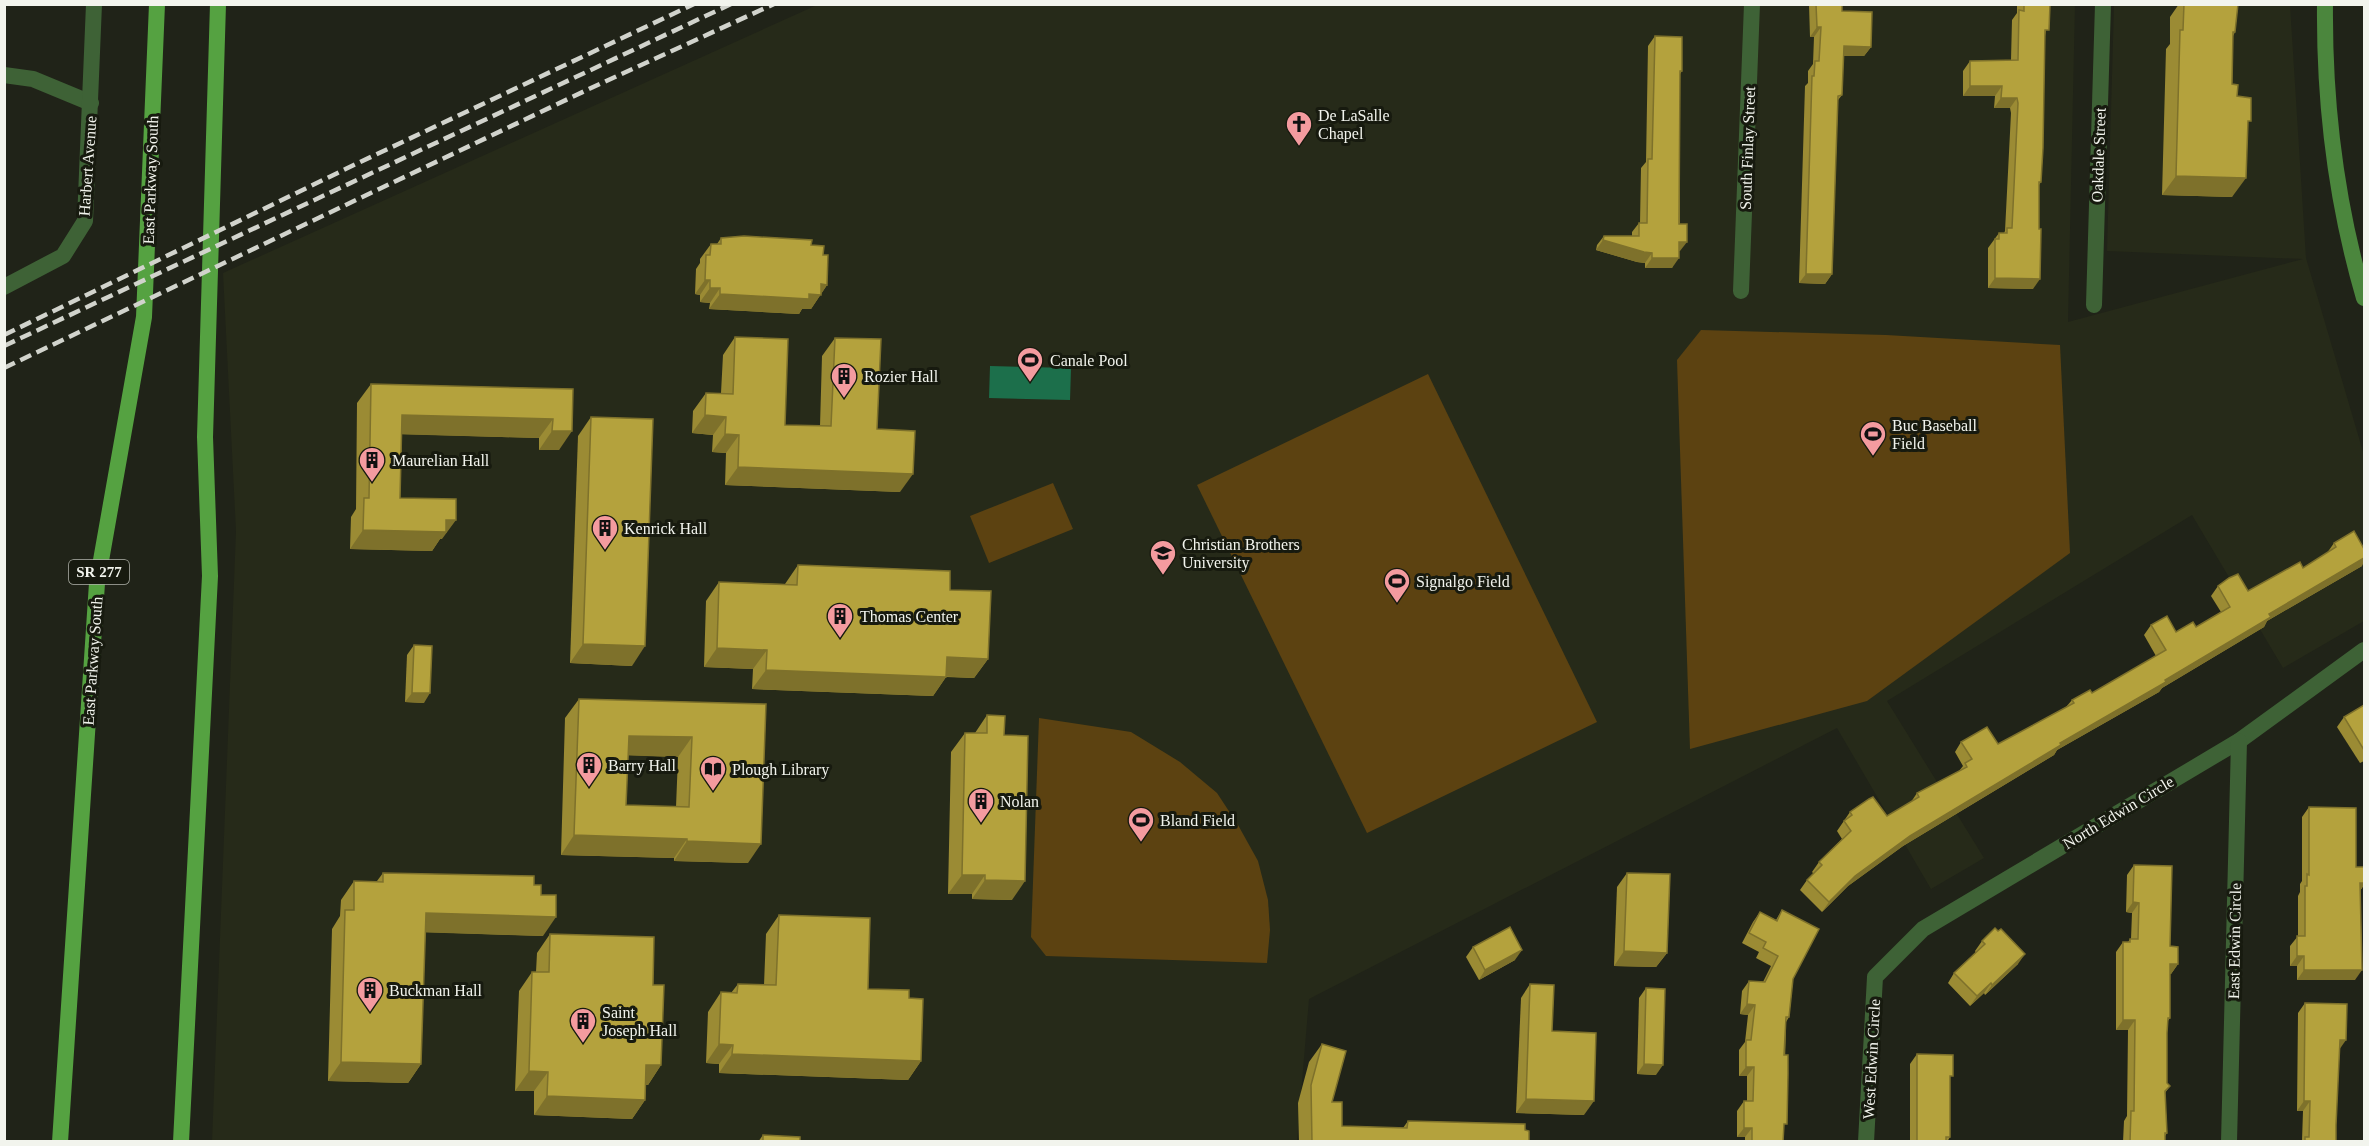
<svg xmlns="http://www.w3.org/2000/svg" width="2369" height="1146" font-family="Georgia,serif">
<style>
.built{fill:#262a19}
.pitch{fill:#5c4211}
.water{fill:#1c6f4b}
.lines{fill:none;stroke-linecap:round;stroke-linejoin:round}
.minor{stroke:#3e6236;stroke-width:16}
.secondary{stroke:#4b863d;stroke-width:16}
.primary{stroke:#55a241;stroke-width:16}
.rail{stroke:#d1d3cc;stroke-width:4.5;stroke-dasharray:12 6;stroke-linecap:butt}
.wall{fill:#9b8b34;fill-rule:evenodd}
.shaded-wall{fill:#7e712b}
.building{fill:#b4a23d;stroke:#7e712b;stroke-width:1.5;fill-rule:evenodd}
.labels{text-anchor:middle;stroke-width:6;stroke-linejoin:round;paint-order:stroke}
.shield{fill:#171a0f;stroke:#b0b3aa;stroke-width:1.5}
.shield-label{font-size:15px;font-weight:bold;fill:#f2f4ed}
.poi-label{font-size:16px;fill:#f2f4ed;stroke:#171a0f;text-anchor:start}
.street-label{font-size:16px;fill:#f2f4ed;stroke:#171a0f}
</style>
<rect width="100%" height="100%" fill="#202318"/>
<polygon class="built" points="2075,4 2068,322 2303,259 2107,251 2114,5 2290,5 2306,258 2364,455 2364,621 2283,668 2192,515 1887,701 1984,858 1931,889 1837,728 1309,999 1297,1141 212,1142 236,531 223,273 817,5"/>
<g class="pitch">
<polygon points="1701,330 1886,335 2060,345 2070,553 1867,701 1690,749 1677,360"/>
<polygon points="1428,374 1597,722 1367,833 1197,485"/>
<polygon points="1053,483 1073,529 989,563 970,516"/>
<polygon points="1039,718 1131,732 1180,762 1217,793 1238,825 1258,861 1268,900 1270,930 1267,963 1046,956 1031,937"/>
</g>
<polygon class="water" points="990,366 1071,368 1070,400 989,398"/>
<g class="lines">
<g class="minor">
<polyline points="4,75 33,79 91,103"/>
<polyline points="4,287 63,256 85,221 94,4"/>
<polyline points="1741,291 1752,4"/>
<polyline points="2094,305 2103,4"/>
<polyline points="1866,1142 1875,977 1923,929 2239,741 2364,650"/>
<polyline points="2229,1142 2239,741"/>
</g>
<path class="secondary" d="M 2325,4 C 2324,104 2336,202 2364,298"/>
<g class="primary">
<polyline points="60,1142 97,583 144,317 157,4"/>
<polyline points="181,1142 210,576 205,437 218,4"/>
</g>
<g class="rail">
<polyline points="4,335 356,164 694,4"/>
<polyline points="4,346 731,4"/>
<polyline points="4,368 591,88 774,4"/>
</g>
</g>
<g class="wall">
<polygon points="1809,4 1842,4 1842,11 1871,47 1864,56 1843,56 1842,95 1838,100 1832,274 1825,284 1799,283 1805,86 1808,83 1808,71 1813,64 1814,37 1810,37"/>
<polygon points="2017,4 2050,4 2045,36 2041,182 2039,185 2033,289 1988,288 1988,248 1999,233 2004,233 2005,231 2011,113 2010,108 1994,108 1995,96 1963,96 1963,71 1970,61 2011,60 2012,20 2017,13"/>
<polygon points="2179,4 2238,4 2235,32 2233,36 2232,84 2237,96 2248,126 2232,197 2162,195 2166,49 2170,44 2170,17"/>
<polygon points="1655,36 1682,71 1680,74 1680,251 1679,251 1672,268 1645,268 1645,263 1637,262 1596,250 1597,245 1604,236 1632,236 1632,232 1639,223 1640,223 1641,168 1646,162 1648,46"/>
<polygon points="721,238 811,245 823,255 827,285 811,309 802,309 799,314 709,309 710,303 700,302 700,295 695,294 696,269 700,263 700,259 711,244 717,244"/>
<polygon points="735,337 785,425 820,426 822,356 835,338 877,429 900,492 725,485 726,453 712,452 713,435 692,433 693,411 706,393 721,393 723,355"/>
<polygon points="371,384 573,389 559,450 539,450 539,438 402,434 400,498 442,539 440,539 432,551 350,549 351,517 356,509 357,403"/>
<polygon points="591,417 632,666 570,663 578,436"/>
<polygon points="2334,543 2362,566 2267,621 2264,627 2162,688 2159,692 2057,750 2054,755 1903,846 1848,886 1822,912 1800,890 1807,880 1814,874 1812,872 1819,862 1842,839 1837,831 1850,812 1887,816 1911,802 1917,793 1959,771 1963,766 1955,752 1961,742 1998,744 2066,707 2072,700 2092,693 2156,656 2144,635 2151,625 2176,632 2196,627 2221,612 2211,596 2218,586 2248,591 2303,568 2327,553"/>
<polygon points="798,565 950,590 988,659 974,678 946,677 933,696 752,689 753,669 704,667 706,601 719,582 785,584"/>
<polygon points="414,645 424,703 405,702 407,655"/>
<path d="M 579,699 L 766,704 L 748,863 L 674,861 L 674,858 L 561,855 L 565,718 ZM 628,755 L 678,757 L 676,807 L 626,805 Z"/>
<polygon points="2364,705 2364,761 2360,763 2337,727 2344,717"/>
<polygon points="987,715 1004,735 1012,900 972,899 972,894 948,894 951,752 965,733 975,733"/>
<polygon points="2309,807 2356,867 2364,885 2360,891 2355,980 2297,980 2297,966 2290,966 2290,946 2298,936 2298,896 2300,892 2300,884 2302,881 2302,817"/>
<polygon points="2134,865 2178,964 2171,974 2170,974 2170,1018 2167,1022 2167,1083 2170,1086 2165,1093 2167,1133 2165,1136 2165,1142 2123,1142 2124,1121 2127,1116 2128,1030 2116,1030 2116,952 2123,942 2128,942 2130,939 2131,939 2132,913 2126,912 2127,875"/>
<polygon points="383,873 534,885 541,895 543,936 425,932 421,1064 408,1083 328,1081 332,929 340,916 341,900 354,881 377,881"/>
<polygon points="1627,873 1667,953 1656,967 1614,966 1617,887"/>
<polygon points="1782,910 1793,979 1789,1017 1786,1022 1783,1142 1745,1142 1745,1137 1737,1137 1737,1111 1744,1101 1747,1101 1747,1076 1739,1076 1739,1050 1745,1042 1748,1015 1740,1014 1742,991 1749,981 1763,982 1771,966 1756,958 1759,952 1742,943 1753,922 1760,912 1776,920"/>
<polygon points="779,915 868,989 909,998 921,1061 908,1080 719,1073 719,1064 706,1063 708,1012 721,992 731,993 738,984 764,985 766,934"/>
<polygon points="550,934 653,985 661,1065 648,1085 646,1085 645,1100 632,1119 534,1115 534,1091 515,1091 519,991 532,972 536,972 537,953"/>
<polygon points="1982,941 2018,964 1985,995 1984,993 1970,1006 1948,983 1954,973 1976,953 1975,951"/>
<polygon points="1473,947 1515,960 1479,980 1466,957"/>
<polygon points="1530,984 1552,1031 1584,1115 1516,1113 1521,998"/>
<polygon points="1646,988 1656,1075 1637,1074 1639,998"/>
<polygon points="2305,1003 2339,1050 2336,1125 2336,1142 2302,1141 2303,1111 2297,1111 2298,1013"/>
<polygon points="1322,1044 1332,1102 1342,1126 1403,1128 1408,1121 1525,1130 1529,1142 1299,1142 1298,1103 1309,1062"/>
<polygon points="1917,1054 1950,1079 1950,1137 1947,1142 1910,1142 1910,1064"/>
<polygon points="763,1135 800,1142 758,1142"/>
</g>
<g class="shaded-wall">
<polygon points="1817,27 1821,27 1814,37 1810,37"/>
<polygon points="1844,46 1871,47 1864,56 1837,56"/>
<polygon points="1970,86 2002,86 1995,96 1963,96"/>
<polygon points="2001,98 2017,98 2010,108 1994,108"/>
<polygon points="2176,176 2246,178 2232,197 2162,195"/>
<polygon points="1603,240 1652,253 1645,263 1637,262 1596,250"/>
<polygon points="1679,242 1687,242 1680,251 1672,251"/>
<polygon points="1652,258 1679,258 1672,268 1645,268"/>
<polygon points="1806,274 1832,274 1825,284 1799,283"/>
<polygon points="1995,278 2040,279 2033,289 1988,288"/>
<polygon points="705,280 710,280 700,295 695,294"/>
<polygon points="821,284 827,285 811,309 802,309 799,314 709,309 720,294 809,294"/>
<polygon points="710,288 720,288 710,303 700,302"/>
<polygon points="402,415 553,419 539,438 389,434"/>
<polygon points="705,415 726,417 713,435 692,433"/>
<polygon points="552,431 572,431 559,450 539,450"/>
<polygon points="725,434 739,435 726,453 712,452"/>
<polygon points="738,467 913,474 900,492 725,485"/>
<polygon points="446,520 456,520 442,539 440,539 432,551 350,549 363,530"/>
<polygon points="2364,558 2364,562 2362,566 2267,621 2264,627 2162,688 2159,692 2057,750 2054,755 1903,846 1848,886 1822,912 1829,902 1855,876 1910,836 2060,743 2165,680 2269,614"/>
<polygon points="583,644 645,646 632,666 570,663"/>
<polygon points="717,648 767,650 753,669 704,667"/>
<polygon points="947,657 988,659 974,678 934,676"/>
<polygon points="766,670 946,677 933,696 752,689"/>
<polygon points="412,693 430,693 424,703 405,702"/>
<polygon points="629,736 692,737 678,757 616,755"/>
<polygon points="574,835 687,839 674,858 561,855"/>
<polygon points="687,841 761,844 748,863 674,861"/>
<polygon points="962,875 985,875 972,894 948,894"/>
<polygon points="985,880 1025,881 1012,900 972,899"/>
<polygon points="2360,883 2364,883 2364,885 2358,893"/>
<polygon points="2133,902 2139,903 2132,913 2126,912"/>
<polygon points="426,913 556,917 543,936 412,932"/>
<polygon points="1522,950 1515,960 1479,980 1485,970"/>
<polygon points="1624,951 1667,953 1656,967 1614,966"/>
<polygon points="2025,954 2018,964 1985,995 1992,985"/>
<polygon points="2297,956 2304,956 2297,966 2290,966"/>
<polygon points="2170,964 2178,964 2171,974 2163,974"/>
<polygon points="2304,970 2362,970 2355,980 2297,980"/>
<polygon points="1991,983 1984,993 1970,1006 1977,996"/>
<polygon points="1747,1004 1755,1005 1748,1015 1740,1014"/>
<polygon points="2123,1020 2135,1020 2128,1030 2116,1030"/>
<polygon points="2340,1040 2346,1040 2339,1050"/>
<polygon points="719,1044 733,1045 719,1064 706,1063"/>
<polygon points="732,1054 921,1061 908,1080 719,1073"/>
<polygon points="341,1062 421,1064 408,1083 328,1081"/>
<polygon points="1644,1064 1663,1065 1656,1075 1637,1074"/>
<polygon points="646,1065 661,1065 648,1085 633,1084"/>
<polygon points="1746,1067 1754,1067 1747,1076 1739,1076"/>
<polygon points="529,1071 548,1072 534,1091 515,1091"/>
<polygon points="547,1096 645,1100 632,1119 534,1115"/>
<polygon points="1526,1099 1594,1101 1584,1115 1516,1113"/>
<polygon points="2304,1101 2310,1101 2303,1111 2297,1111"/>
<polygon points="1744,1128 1752,1128 1745,1137 1737,1137"/>
</g>
<g class="building">
<polygon points="1816,4 1842,4 1842,11 1872,12 1871,47 1844,46 1842,95 1838,96 1832,274 1806,274 1812,76 1814,76 1815,61 1819,61 1821,27 1817,27"/>
<polygon points="2024,4 2050,4 2049,30 2045,30 2043,148 2041,182 2039,182 2039,229 2041,229 2040,279 1995,278 1995,239 1999,239 1999,233 2007,233 2007,228 2012,228 2018,103 2017,98 2001,98 2002,86 1970,86 1970,61 2018,60 2019,10 2024,11"/>
<polygon points="2184,4 2238,4 2235,32 2233,32 2232,84 2238,85 2237,96 2251,98 2251,121 2248,121 2246,178 2176,176 2180,30 2183,30"/>
<polygon points="1655,36 1682,37 1682,71 1680,71 1679,224 1687,224 1687,242 1679,242 1679,258 1652,258 1652,253 1644,252 1603,240 1604,236 1639,236 1639,223 1647,223 1648,159 1652,159"/>
<polygon points="744,236 812,240 811,245 824,246 823,255 828,255 827,285 821,284 821,295 809,294 809,299 720,294 720,288 710,288 710,280 705,280 706,255 710,255 711,244 721,244 721,238"/>
<polygon points="735,337 788,339 785,425 831,426 835,338 881,339 877,429 915,431 913,474 738,467 739,435 725,434 726,417 705,415 706,393 733,394"/>
<polygon points="371,384 573,389 572,431 552,431 553,419 402,415 400,498 456,499 456,520 446,520 446,532 363,530 364,498 369,498"/>
<polygon points="591,417 653,419 645,646 583,644"/>
<polygon points="2354,531 2364,549 2364,558 2269,614 2271,617 2165,680 2166,682 2060,743 2061,745 1910,836 1855,876 1829,902 1807,880 1822,865 1819,862 1851,831 1844,821 1852,815 1850,812 1869,799 1873,797 1887,816 1919,797 1917,793 1967,767 1965,763 1972,759 1961,742 1987,727 1998,744 2074,703 2072,700 2090,690 2092,693 2166,650 2151,625 2167,616 2176,632 2193,622 2196,627 2230,607 2218,586 2229,578 2238,574 2248,591 2300,562 2303,568 2336,547 2334,543"/>
<polygon points="798,565 950,571 950,590 991,591 988,659 947,657 946,677 766,670 767,650 717,648 719,582 797,585"/>
<polygon points="414,645 432,646 430,693 412,693"/>
<path d="M 579,699 L 766,704 L 761,844 L 687,841 L 687,839 L 574,835 ZM 629,736 L 692,737 L 689,807 L 626,805 Z"/>
<polygon points="2364,705 2364,750 2344,717"/>
<polygon points="987,715 1005,716 1004,735 1028,736 1025,881 985,880 985,875 962,875 965,733 987,733"/>
<polygon points="2309,807 2356,808 2356,867 2364,867 2364,883 2360,883 2362,970 2304,970 2304,956 2297,956 2297,936 2305,936 2305,886 2307,886 2307,874 2309,875"/>
<polygon points="2134,865 2172,866 2170,946 2178,947 2178,964 2170,964 2170,1018 2168,1018 2167,1033 2167,1083 2170,1086 2165,1091 2167,1133 2165,1133 2165,1142 2130,1142 2131,1111 2134,1111 2135,1020 2123,1020 2123,942 2130,942 2130,939 2138,939 2139,903 2133,902"/>
<polygon points="383,873 534,876 534,885 541,885 541,895 556,895 556,917 426,913 421,1064 341,1062 345,910 354,910 354,881 383,882"/>
<polygon points="1627,873 1670,874 1667,953 1624,951"/>
<polygon points="1782,910 1819,929 1793,979 1789,1017 1786,1017 1784,1055 1788,1055 1788,1074 1787,1124 1784,1124 1783,1142 1752,1142 1752,1128 1744,1128 1744,1101 1753,1101 1754,1067 1746,1067 1746,1040 1751,1040 1755,1005 1747,1004 1749,981 1765,982 1778,956 1763,948 1766,942 1749,933 1760,912 1777,921"/>
<polygon points="779,915 870,918 868,989 909,990 909,998 923,999 921,1061 732,1054 733,1045 719,1044 721,992 737,993 738,984 776,985"/>
<polygon points="1510,927 1522,950 1485,970 1473,947"/>
<polygon points="1995,928 1998,931 2001,929 2025,954 1992,985 1991,983 1977,996 1954,973 1985,944 1982,941"/>
<polygon points="550,934 654,937 653,985 664,985 661,1065 646,1065 645,1100 547,1096 548,1072 529,1071 532,972 549,972"/>
<polygon points="1530,984 1554,985 1552,1031 1596,1033 1594,1101 1526,1099"/>
<polygon points="1646,988 1665,989 1663,1065 1644,1064"/>
<polygon points="2305,1003 2347,1004 2346,1040 2340,1040 2336,1125 2336,1142 2305,1142 2305,1137 2309,1137 2310,1101 2304,1101"/>
<polygon points="1322,1044 1346,1051 1332,1102 1342,1102 1342,1126 1407,1128 1408,1121 1525,1124 1525,1130 1529,1131 1529,1142 1312,1142 1311,1085"/>
<polygon points="1917,1054 1953,1055 1953,1076 1950,1076 1950,1137 1946,1137 1946,1142 1917,1142"/>
<polygon points="763,1135 800,1137 800,1142 763,1142"/>
</g>
<defs>
<g id="church-pin" transform="scale(1.35)"><path d="M0 17L-7.5 6A9.5 9.5 0 1 1 7.5 6Z" fill="#f49b9f" stroke="#171a0f"/><path d="M-1.2-6h2.4v3.5h3.3v2.4h-3.3V6h-2.4V-.1h-3.3v-2.4h3.3Z" fill="#111"/></g>
<g id="stadium-pin" transform="scale(1.35)"><path d="M0 17L-7.5 6A9.5 9.5 0 1 1 7.5 6Z" fill="#f49b9f" stroke="#171a0f"/><path d="M0-5a6.5 5 0 1 0 0 10a6.5 5 0 1 0 0-10ZM-3.5-1.8h7v3.6h-7Z" fill="#111"/></g>
<g id="building-pin" transform="scale(1.35)"><path d="M0 17L-7.5 6A9.5 9.5 0 1 1 7.5 6Z" fill="#f49b9f" stroke="#171a0f"/><path d="M-4-6H4V6H1V3H-1V6H-4ZM-2.5-4.3h1.7v1.8h-1.7ZM.8-4.3h1.7v1.8H.8ZM-2.5-1h1.7V.8h-1.7ZM.8-1h1.7V.8H.8Z" fill="#111"/></g>
<g id="university-pin" transform="scale(1.35)"><path d="M0 17L-7.5 6A9.5 9.5 0 1 1 7.5 6Z" fill="#f49b9f" stroke="#171a0f"/><path d="M0-5L7-2L0 1L-7-2ZM-4 1L0 2.5L4 1V4Q0 6-4 4Z" fill="#111"/></g>
<g id="library-pin" transform="scale(1.35)"><path d="M0 17L-7.5 6A9.5 9.5 0 1 1 7.5 6Z" fill="#f49b9f" stroke="#171a0f"/><path d="M-6-4Q-3-5.5-.7-3.5V5Q-3 3-6 4ZM6-4Q3-5.5 .7-3.5V5Q3 3 6 4Z" fill="#111"/></g>
</defs>
<g fill-rule="evenodd">
<use href="#church-pin" x="1299" y="124"/>
<use href="#stadium-pin" x="1030" y="360"/>
<use href="#building-pin" x="844" y="376"/>
<use href="#stadium-pin" x="1873" y="434"/>
<use href="#building-pin" x="372" y="460"/>
<use href="#building-pin" x="605" y="528"/>
<use href="#university-pin" x="1163" y="553"/>
<use href="#stadium-pin" x="1397" y="581"/>
<use href="#building-pin" x="840" y="616"/>
<use href="#building-pin" x="589" y="765"/>
<use href="#library-pin" x="713" y="769"/>
<use href="#building-pin" x="981" y="801"/>
<use href="#stadium-pin" x="1141" y="820"/>
<use href="#building-pin" x="370" y="990"/>
<use href="#building-pin" x="583" y="1021"/>
</g>
<g class="labels">
<rect class="shield" x="69" y="560" width="60" height="24" rx="4.5"/>
<g class="shield-label">
<text x="99" y="577">SR 277</text>
</g>
<g class="poi-label">
<text x="1318" y="121">De LaSalle<tspan x="1318" dy="18">Chapel</tspan></text>
<text x="1050" y="366">Canale Pool</text>
<text x="864" y="382">Rozier Hall</text>
<text x="1892" y="431">Buc Baseball<tspan x="1892" dy="18">Field</tspan></text>
<text x="392" y="466">Maurelian Hall</text>
<text x="624" y="534">Kenrick Hall</text>
<text x="1182" y="550">Christian Brothers<tspan x="1182" dy="18">University</tspan></text>
<text x="1416" y="587">Signalgo Field</text>
<text x="860" y="622">Thomas Center</text>
<text x="608" y="771">Barry Hall</text>
<text x="732" y="775">Plough Library</text>
<text x="1000" y="807">Nolan</text>
<text x="1160" y="826">Bland Field</text>
<text x="389" y="996">Buckman Hall</text>
<text x="602" y="1018">Saint<tspan x="602" dy="18">Joseph Hall</tspan></text>
</g>
<g class="street-label">
<text transform="translate(1747 148) rotate(-88)" y="6">South Finlay Street</text>
<text transform="translate(2098 155) rotate(-88)" y="6">Oakdale Street</text>
<text transform="translate(87 166) rotate(-86)" y="6">Harbert Avenue</text>
<text transform="translate(150 180) rotate(-88)" y="6">East Parkway South</text>
<text transform="translate(92 661) rotate(-86)" y="6">East Parkway South</text>
<text transform="translate(2118 812) rotate(-31)" y="6">North Edwin Circle</text>
<text transform="translate(2234 941) rotate(-89)" y="6">East Edwin Circle</text>
<text transform="translate(1871 1059) rotate(-87)" y="6">West Edwin Circle</text>
</g>
</g>
<rect width="2369" height="1146" fill="none" stroke="#f2f4ed" stroke-width="12"/>
</svg>
